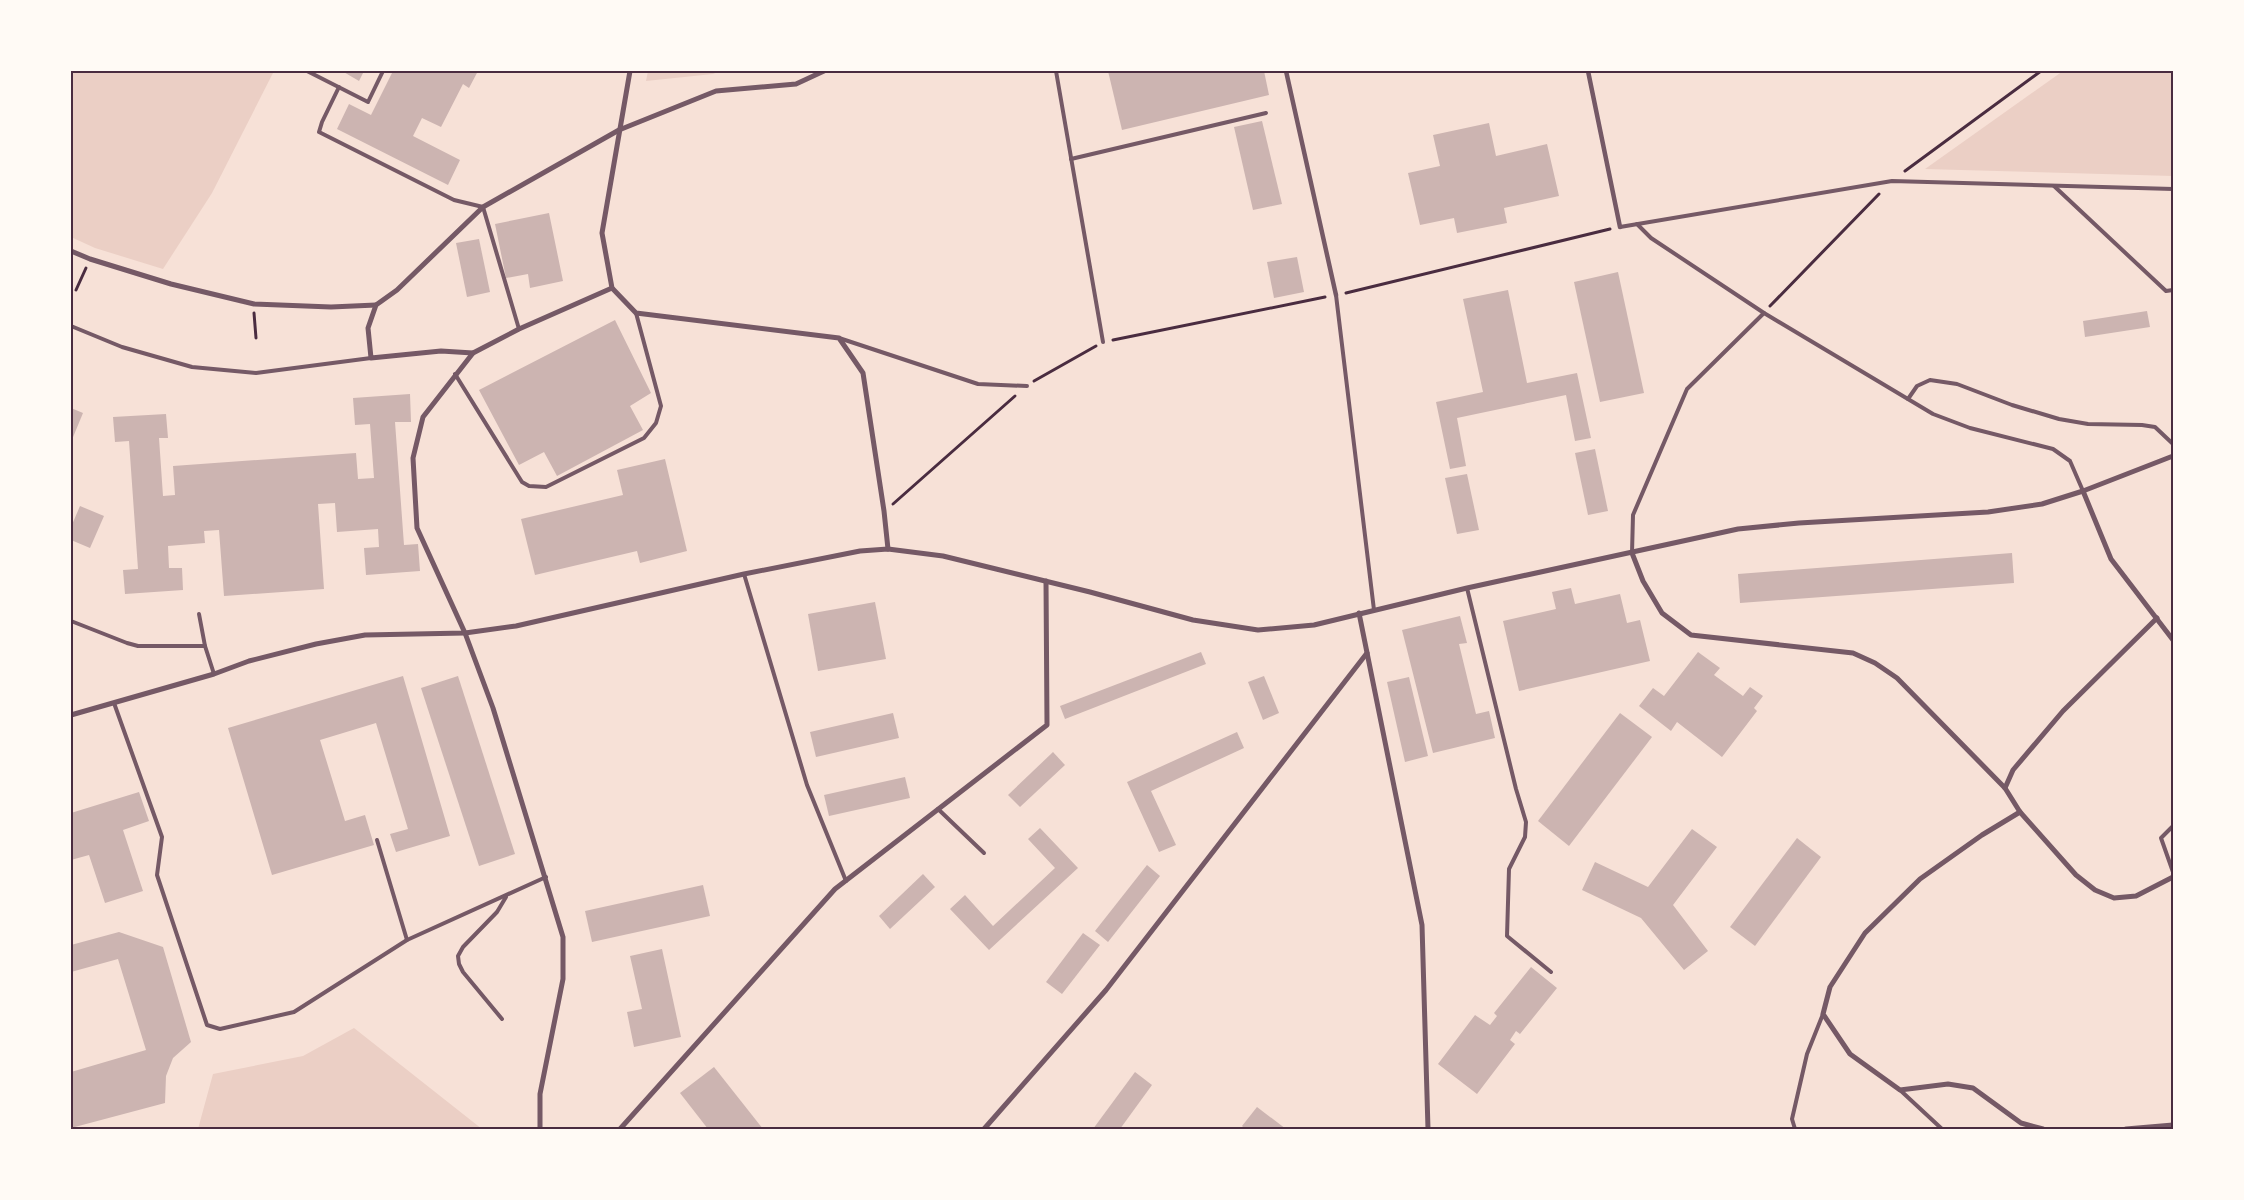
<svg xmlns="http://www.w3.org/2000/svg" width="2244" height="1200" font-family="'Sofia Sans Condensed',sans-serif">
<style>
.green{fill:#ebcfc5}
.building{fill:#ccb4b1}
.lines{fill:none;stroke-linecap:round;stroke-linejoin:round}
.path{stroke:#4a2c40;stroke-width:3}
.service{stroke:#755966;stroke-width:4}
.pedestrian{stroke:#755966;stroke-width:4.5}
.minor{stroke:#755966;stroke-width:5}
.neatline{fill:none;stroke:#4a2c40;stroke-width:2}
</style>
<rect width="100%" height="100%" fill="#f7e1d7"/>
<g class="green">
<polygon points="71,71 274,71 212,193 163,269 95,248 71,237"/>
<polygon points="648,71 720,71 713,74 646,81"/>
<polygon points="2063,71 2173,71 2173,176 1925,169"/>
<polygon points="354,1028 482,1129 198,1129 213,1074 303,1056"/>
</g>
<g class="building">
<polygon points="342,71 364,71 359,81"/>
<polygon points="393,71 478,71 469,88 463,84 441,127 422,118 413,136 460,160 448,185 337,129 349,104 371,115"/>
<polygon points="1108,71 1264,71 1269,95 1122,130"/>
<polygon points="1262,121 1282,204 1253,210 1234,127"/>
<polygon points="1489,123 1496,156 1547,144 1559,196 1504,208 1507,223 1457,233 1454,218 1420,225 1408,173 1440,166 1433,135"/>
<polygon points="549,213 563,281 530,288 528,274 506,278 495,224"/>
<polygon points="479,239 490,292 467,297 456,243"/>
<polygon points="1297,257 1304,292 1274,298 1267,262"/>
<polygon points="1618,272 1644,393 1600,402 1574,282"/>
<polygon points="1508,290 1527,383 1577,373 1591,438 1575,441 1566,395 1457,418 1466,466 1450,469 1436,402 1483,392 1463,299"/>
<polygon points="2147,311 2150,327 2085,337 2083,321"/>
<polygon points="615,320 651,393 630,406 643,430 557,476 544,452 519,465 479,390"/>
<polygon points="410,394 411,422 395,422 404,545 418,544 420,571 366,575 364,548 379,547 378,529 337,532 335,503 318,504 324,589 224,596 219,530 204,531 205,543 168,546 169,568 182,568 183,590 125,594 123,570 138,569 129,441 115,442 113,417 166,414 168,438 159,438 163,496 175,495 173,466 356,453 358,479 374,478 370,424 355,425 353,398"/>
<polygon points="71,408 83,413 71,442"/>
<polygon points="1595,449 1608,511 1588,515 1575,453"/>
<polygon points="665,459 687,551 640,563 637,551 535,575 521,519 623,495 617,470"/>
<polygon points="1467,474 1479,530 1457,534 1445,478"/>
<polygon points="80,506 104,516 90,548 71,540 71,527"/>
<polygon points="2012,553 2014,583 1740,603 1738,574"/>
<polygon points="1571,588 1575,604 1620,594 1627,623 1640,620 1650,661 1519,691 1503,621 1556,609 1552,592"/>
<polygon points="875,602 886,659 818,671 808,614"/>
<polygon points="1460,616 1467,643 1459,644 1476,714 1489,711 1495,738 1433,753 1402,630"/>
<polygon points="1201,652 1206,664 1065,719 1060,706"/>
<polygon points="1698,652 1720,668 1714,675 1743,696 1750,687 1763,696 1754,708 1757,711 1722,757 1677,722 1671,731 1639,706 1653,688 1664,696"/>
<polygon points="403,676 450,836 396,852 390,834 408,829 376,723 320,740 345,821 365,815 374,845 272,875 228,728"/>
<polygon points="458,676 515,854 479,866 421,688"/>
<polygon points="1264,676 1279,713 1263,720 1248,682"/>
<polygon points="1409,677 1428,756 1405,762 1387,682"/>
<polygon points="893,713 899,738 816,757 810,732"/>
<polygon points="1620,713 1652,737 1569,846 1538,821"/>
<polygon points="1237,732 1244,748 1151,791 1176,845 1159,852 1127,782"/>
<polygon points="1053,752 1065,765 1020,807 1008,795"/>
<polygon points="905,777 910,798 829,816 824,795"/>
<polygon points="139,792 149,821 123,830 143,891 105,903 89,855 71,860 71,813"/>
<polygon points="1040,828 1078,868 989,950 950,909 965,895 993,926 1055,868 1028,839"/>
<polygon points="1692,829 1717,847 1673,905 1708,951 1684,970 1641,918 1582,890 1595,862 1648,887"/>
<polygon points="1797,838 1821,857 1755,946 1730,927"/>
<polygon points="1147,865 1160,876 1108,942 1095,931"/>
<polygon points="923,874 935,887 890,929 879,916"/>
<polygon points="703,885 710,916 592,942 585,911"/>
<polygon points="119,932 163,947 191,1042 173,1058 166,1076 165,1103 71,1128 71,1072 146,1050 118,959 71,972 71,945"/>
<polygon points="1083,933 1100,945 1062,994 1046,982"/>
<polygon points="662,949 681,1037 634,1047 627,1012 642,1009 630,956"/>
<polygon points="1531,967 1557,988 1520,1034 1516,1031 1510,1040 1515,1044 1477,1094 1438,1064 1475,1015 1490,1025 1497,1016 1494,1013"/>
<polygon points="714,1067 763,1129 708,1129 680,1093"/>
<polygon points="1135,1072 1152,1085 1120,1129 1093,1129"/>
<polygon points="1257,1107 1286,1129 1245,1129 1242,1126"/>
</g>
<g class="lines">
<g class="path">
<polyline points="1905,171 2041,71"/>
<polyline points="76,290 86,268"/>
<polyline points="1346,293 1610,229"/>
<polyline points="1770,306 1879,194"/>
<polyline points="254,313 256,338"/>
<polyline points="1113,340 1325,297"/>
<polyline points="1034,381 1096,346"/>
<polyline points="893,504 1015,396"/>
</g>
<g class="service">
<polyline points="307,71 368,102 383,71"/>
<polyline points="1056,71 1103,342"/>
<polyline points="339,87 322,122 319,132 454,200 483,207 519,329"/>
<polyline points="1071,159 1266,113"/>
<polyline points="2054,186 2166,291 2173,290"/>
<polyline points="1637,224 1651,238 1764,313 1933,414 1970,428 2053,449 2070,461 2083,491"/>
<polyline points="1620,227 1892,181 2173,189"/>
<polyline points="1336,295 1374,610"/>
<polyline points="71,326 122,347 192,367 256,373 371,358"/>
<polyline points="839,338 978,384 1027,386"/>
<polyline points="455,374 522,482 529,486 546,487 644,438 656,423 661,406 636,313"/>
<polyline points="1908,399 1917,386 1930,380 1957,384 2012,405 2059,419 2088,424 2142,425 2155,427 2173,444"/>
<polyline points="1632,553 1633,515 1687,389 1764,313"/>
<polyline points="744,574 807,785 846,881"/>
<polyline points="1467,588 1516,789 1526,822 1525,837 1509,869 1507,936 1551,972"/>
<polyline points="199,614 205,646 214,674"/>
<polyline points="71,621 127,643 138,646 205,646"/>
<polyline points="114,703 162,837 157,875 207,1025 220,1029 294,1012 407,940 546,877"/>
<polyline points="938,809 984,853"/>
<polyline points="2173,826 2161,838 2173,872"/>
<polyline points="377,840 407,940"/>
<polyline points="502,1019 463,972 459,964 458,956 463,947 497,912 506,897"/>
<polyline points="1900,1090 1942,1129"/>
<polyline points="1795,1129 1792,1119 1807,1054 1823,1014"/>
</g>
<g class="pedestrian">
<polyline points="1286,71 1336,295"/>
<polyline points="1588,71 1620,227"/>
</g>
<g class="minor">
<polyline points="630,71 602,233 612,288 636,313 839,338 863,373 884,511 888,549"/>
<polyline points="71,251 90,259 171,284 254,304 331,307 376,305"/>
<polyline points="473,353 441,351 371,358 368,328 376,305 397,290 483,207 619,130 716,91 796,84 824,71"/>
<polyline points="2083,491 2111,559 2173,640"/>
<polyline points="1632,553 1643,581 1662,613 1691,635 1853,653 1875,663 1897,678 2005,788 2020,812 2076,875 2095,890 2114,898 2136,896 2173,877"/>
<polyline points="1359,613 1422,925 1428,1129"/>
<polyline points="71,715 214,674 249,661 316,644 365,635 465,633 516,626 744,574 860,551 888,549 943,556 1090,592 1193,620 1258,630 1314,625 1467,588 1738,529 1799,523 1988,512 2042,504 2083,491 2173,456"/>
<polyline points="2005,788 2013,770 2063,711 2157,618"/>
<polyline points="2020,812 1982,835 1920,879 1865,933 1830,987 1823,1014 1850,1054 1900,1090 1948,1084 1973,1088 2021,1123 2043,1129"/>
<polyline points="540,1129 540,1094 563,979 563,937 493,708 465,633 417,528 413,458 423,417 473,353 519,329 612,288"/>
<polyline points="620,1129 835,889 1047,725 1046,581"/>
<polyline points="984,1129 1106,990 1367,653"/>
<polyline points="2126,1129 2173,1125"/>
</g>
</g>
<rect width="2244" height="1200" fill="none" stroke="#fffaf5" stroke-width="145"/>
<rect x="72" y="72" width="2100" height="1056" class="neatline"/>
</svg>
